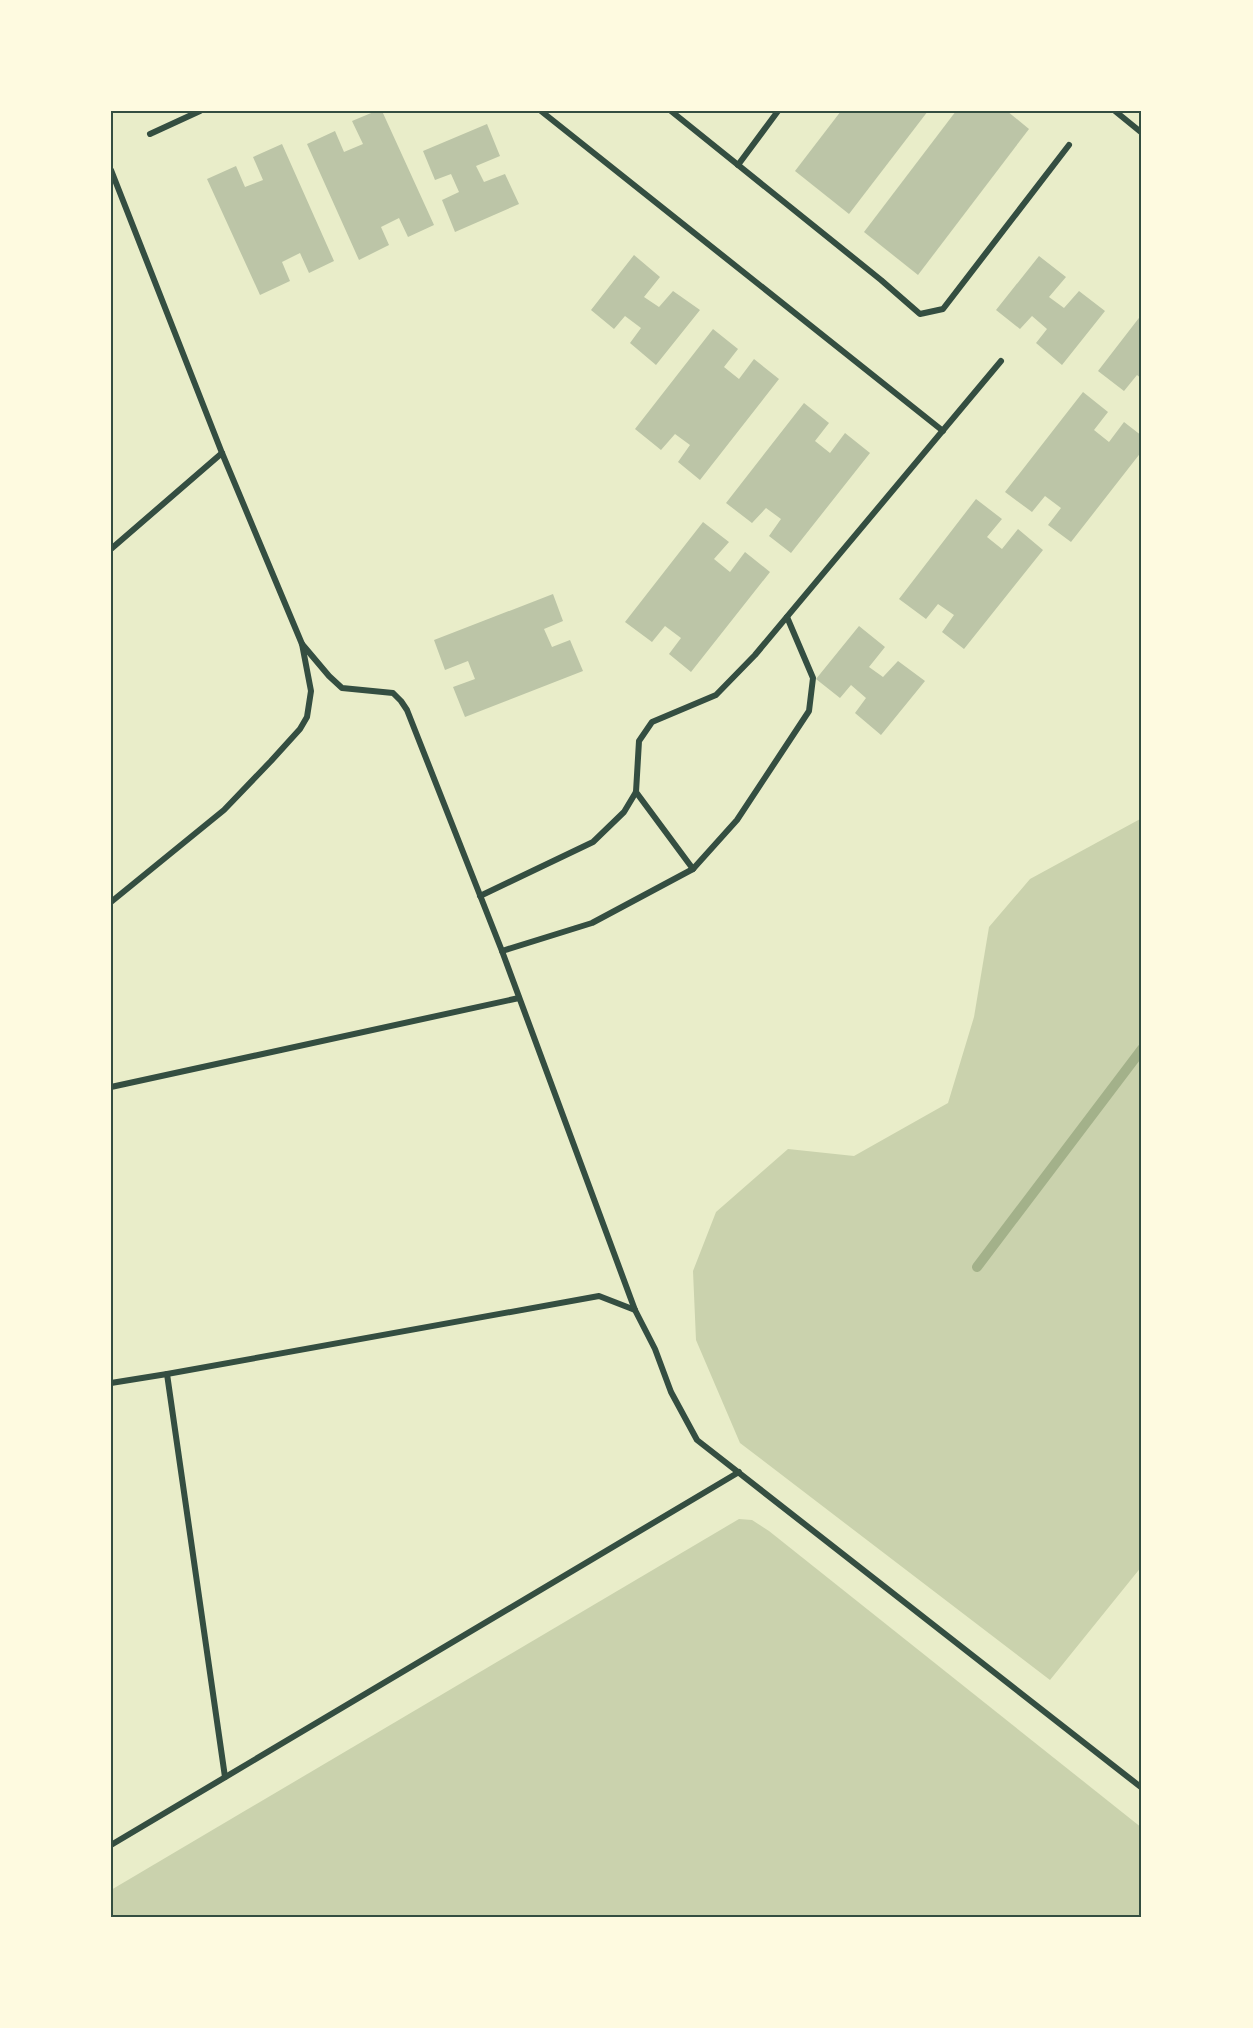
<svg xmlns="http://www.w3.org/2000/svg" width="1253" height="2028" font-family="Arial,sans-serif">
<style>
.green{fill:#cad2ad}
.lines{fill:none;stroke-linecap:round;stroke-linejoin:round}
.stream{stroke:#a3b18a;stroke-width:10}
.building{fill:#bcc5a7}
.minor{stroke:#344e41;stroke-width:6}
.neatline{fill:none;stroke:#344e41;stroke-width:2}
</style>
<rect width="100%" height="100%" fill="#e9edc9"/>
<g class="green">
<polygon points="1142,818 1142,1566 1050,1680 740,1443 696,1340 693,1271 716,1212 788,1149 854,1156 948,1103 974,1017 989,927 1030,879"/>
<polygon points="739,1519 752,1520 769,1531 1142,1828 1142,1917 111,1917 111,1890"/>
</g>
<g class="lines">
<polyline class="stream" points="977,1267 1142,1049"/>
</g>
<g class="building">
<polygon points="376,111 382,111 434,225 408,237 399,218 381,227 389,245 359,260 307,144 335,131 344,152 363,144 352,121"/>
<polygon points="841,111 928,111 849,214 795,171"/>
<polygon points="956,111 1007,111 1029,129 918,275 864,232"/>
<polygon points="487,124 500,156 476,166 484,182 505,174 519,204 455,232 442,200 459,192 451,174 435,180 423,151"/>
<polygon points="282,144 334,261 309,273 300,253 282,262 290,281 260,295 207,179 236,166 245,187 263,180 253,157"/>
<polygon points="634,255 660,277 644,297 659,307 673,291 700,310 656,365 630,343 641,328 625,316 614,329 591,310"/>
<polygon points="1039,256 1066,277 1049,297 1064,308 1079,291 1105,311 1062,365 1036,343 1047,329 1032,316 1020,329 996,310"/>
<polygon points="1142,314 1142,379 1137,375 1124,391 1098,371"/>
<polygon points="713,329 738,349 724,367 739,379 754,359 779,379 700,480 678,462 690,445 675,434 661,450 635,429"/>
<polygon points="1083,392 1108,412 1094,430 1109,442 1124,422 1142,436 1142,451 1071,542 1048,525 1061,508 1045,496 1032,512 1005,492"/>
<polygon points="804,403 829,423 815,441 830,453 845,433 870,453 791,553 769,536 781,519 766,508 752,523 726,503"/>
<polygon points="976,499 1002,519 987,537 1002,549 1018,529 1043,550 964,649 942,632 954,615 938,604 926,619 899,599"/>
<polygon points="703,522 729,542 714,559 730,572 745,552 770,572 691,672 669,654 681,638 665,626 652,642 625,622"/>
<polygon points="553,594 563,621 544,629 552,647 570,640 583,671 465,717 453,687 475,679 468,661 445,670 434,640"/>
<polygon points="859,626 885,647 869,667 883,677 898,661 925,681 881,735 855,713 866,698 851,685 840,698 816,679"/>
</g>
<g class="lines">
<g class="minor">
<polyline points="541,111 943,431"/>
<polyline points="671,111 881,280 920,314 943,309 1069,145"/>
<polyline points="1115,111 1142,133"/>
<polyline points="150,134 200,111"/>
<polyline points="738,165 778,111"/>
<polyline points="111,170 222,453 302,644 311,691 307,717 300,729 271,761 224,810 111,902"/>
<polyline points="111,549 222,453"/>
<polyline points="302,644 329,676 342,688 393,693 401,701 407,710 502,951 635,1310 655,1349 671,1392 697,1440 1142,1788"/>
<polyline points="636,792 693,869"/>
<polyline points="480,896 593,842 624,812 636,792 639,741 652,722 716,695 755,655 1001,361"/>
<polyline points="502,951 592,923 693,869 737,820 809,711 813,678 787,617"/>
<polyline points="111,1087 519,998"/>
<polyline points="167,1374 225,1777"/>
<polyline points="111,1383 167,1374 599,1296 635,1310"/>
<polyline points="111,1845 739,1472"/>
</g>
</g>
<rect width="1253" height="2028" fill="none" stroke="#fefae0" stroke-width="225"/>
<rect x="112" y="112" width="1028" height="1804" class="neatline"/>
</svg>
